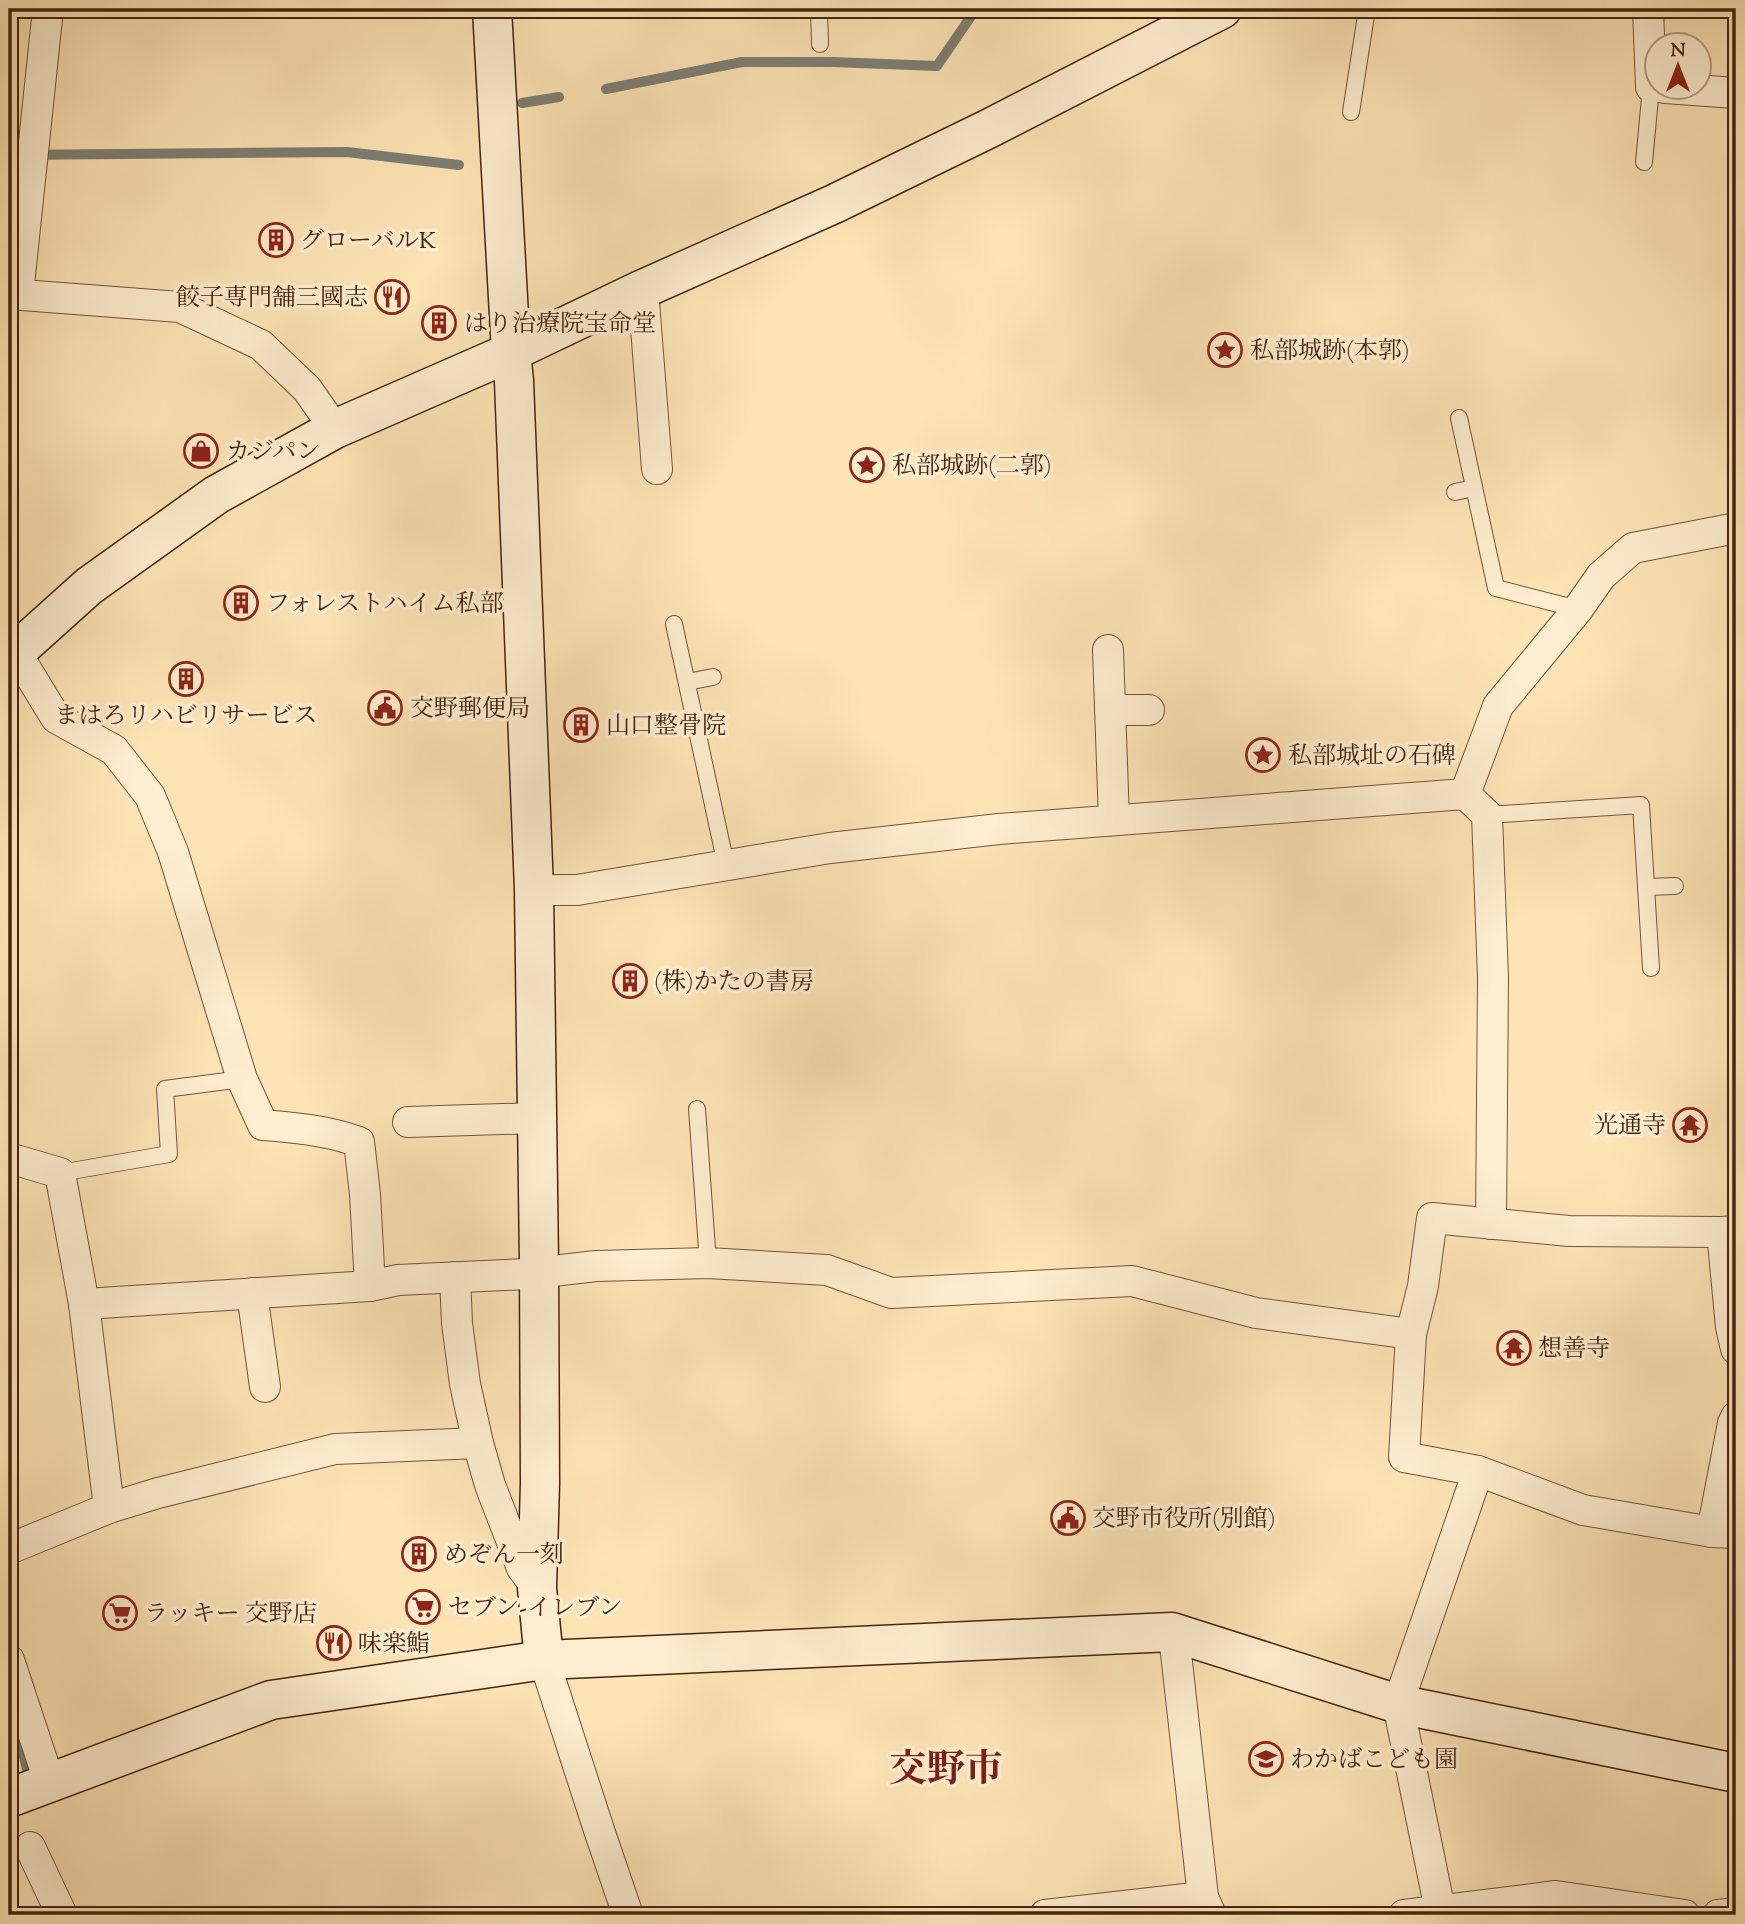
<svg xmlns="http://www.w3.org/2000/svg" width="1745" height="1924" font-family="'Sorts Mill Goudy','Noto Serif JP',serif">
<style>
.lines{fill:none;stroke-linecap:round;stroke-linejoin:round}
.stream{stroke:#7d7f74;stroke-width:10}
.lane-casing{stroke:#725439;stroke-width:18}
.street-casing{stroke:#725439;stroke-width:32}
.secondary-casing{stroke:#442410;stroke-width:41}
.lane{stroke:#feedcf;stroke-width:16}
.street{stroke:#feedcf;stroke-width:30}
.secondary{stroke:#feedcf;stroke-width:38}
.labels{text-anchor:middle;stroke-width:7;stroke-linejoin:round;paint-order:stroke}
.poi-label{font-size:24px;fill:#442410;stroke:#feedcf;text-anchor:start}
.town-label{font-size:38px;font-weight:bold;fill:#7a1f14;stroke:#feedcf}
</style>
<rect width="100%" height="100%" fill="#fde4b5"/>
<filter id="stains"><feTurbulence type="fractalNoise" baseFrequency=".00286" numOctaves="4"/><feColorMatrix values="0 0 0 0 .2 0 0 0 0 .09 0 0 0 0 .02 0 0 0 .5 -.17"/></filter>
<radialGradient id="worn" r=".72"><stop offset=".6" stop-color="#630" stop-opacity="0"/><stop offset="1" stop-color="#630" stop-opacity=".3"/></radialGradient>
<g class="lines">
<g class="stream">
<polyline points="606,89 742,62 833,62 937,66 976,9"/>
<polyline points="522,103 559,97"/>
<polyline points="9,155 347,152 459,165"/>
<polyline points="9,1708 19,1737 28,1773"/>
</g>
<g class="lane-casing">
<g id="lane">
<polyline points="819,9 820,44"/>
<polyline points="1351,112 1367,9"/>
<polyline points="1644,162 1651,87"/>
<polyline points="1459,418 1496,588 1578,609"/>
<polyline points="1455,492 1474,488"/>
<polyline points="674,624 726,865"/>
<polyline points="687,682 713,677"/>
<polyline points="1487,815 1641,805 1651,968"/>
<polyline points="1646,887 1675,886"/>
<polyline points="697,1109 708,1263"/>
<polyline points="60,1173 169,1154 165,1089 242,1079"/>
</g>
</g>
<g class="street-casing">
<g id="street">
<polyline points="1648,9 1651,87 1658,87"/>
<polyline points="1665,88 1736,93"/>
<polyline points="643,289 657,469"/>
<polyline points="9,294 180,307 261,345 307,389 335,429"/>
<polyline points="18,294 48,9"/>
<path d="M 9,641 L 56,718 L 114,750 L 150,796 L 173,852 L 242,1079 L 263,1125 C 296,1128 327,1130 359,1142 L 365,1194 L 370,1286"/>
<polyline points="1108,650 1114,820"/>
<polyline points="1110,710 1149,710"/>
<polyline points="1465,794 1487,815 1493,978 1491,1224"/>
<polyline points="534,890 577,890 830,848 999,829 1465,794 1498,706 1578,609 1601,576 1633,548 1736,528"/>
<polyline points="408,1122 537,1118"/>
<polyline points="9,1158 60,1173 84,1304 370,1286 398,1280 527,1274 596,1266 708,1263 827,1270 891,1293 1132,1281 1256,1313 1411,1334 1404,1457 1478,1471 1398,1704 1440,1910"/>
<polyline points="1722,1232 1731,1327 1736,1349"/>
<polyline points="455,1277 457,1323 465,1384 478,1443"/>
<polyline points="252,1293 265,1387"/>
<polyline points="84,1304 109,1508"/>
<polyline points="1411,1334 1423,1286 1432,1218 1569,1231 1722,1232 1736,1231"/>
<polyline points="1478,1471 1583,1510 1712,1532 1736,1533"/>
<polyline points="1712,1532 1733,1423 1736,1417"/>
<polyline points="9,1549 109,1508 158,1493 335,1449 478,1443 490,1485 522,1568 537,1588"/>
<polyline points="1172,1632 1176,1653 1203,1897 1211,1915"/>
<polyline points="9,1660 50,1784"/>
<polyline points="544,1660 599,1830 628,1915"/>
<polyline points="30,1847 62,1915"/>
<polyline points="1045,1915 1203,1897"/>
<polyline points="1404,1915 1556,1896 1685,1915"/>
<polyline points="1718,1915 1736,1913"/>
</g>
</g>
<g class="secondary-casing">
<g id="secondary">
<polyline points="492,9 511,352 514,381 534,890 539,1263 540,1483 537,1588 544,1660"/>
<polyline points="9,658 89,586 216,495 335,429 511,352 643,289 834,204 988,129 1222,9"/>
<polyline points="9,1798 271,1700 544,1660 1172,1632 1398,1704 1736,1773"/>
</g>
</g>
<use href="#lane" class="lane"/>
<use href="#street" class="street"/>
<use href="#secondary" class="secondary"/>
</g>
<defs>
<g id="building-ring" transform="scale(1.75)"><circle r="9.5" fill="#feedcf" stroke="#8f2418" stroke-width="1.5"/><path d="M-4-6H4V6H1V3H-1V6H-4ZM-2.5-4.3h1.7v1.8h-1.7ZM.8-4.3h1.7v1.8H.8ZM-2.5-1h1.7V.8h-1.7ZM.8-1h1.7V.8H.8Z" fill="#8f2418"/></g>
<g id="restaurant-ring" transform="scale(1.75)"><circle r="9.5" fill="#feedcf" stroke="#8f2418" stroke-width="1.5"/><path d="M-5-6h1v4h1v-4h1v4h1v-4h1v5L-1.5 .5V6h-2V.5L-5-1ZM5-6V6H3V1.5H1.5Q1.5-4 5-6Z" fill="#8f2418"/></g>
<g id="sight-ring" transform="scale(1.75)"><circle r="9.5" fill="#feedcf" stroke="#8f2418" stroke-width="1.5"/><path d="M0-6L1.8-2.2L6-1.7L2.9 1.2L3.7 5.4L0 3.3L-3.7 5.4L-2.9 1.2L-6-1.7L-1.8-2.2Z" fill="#8f2418"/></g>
<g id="shop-ring" transform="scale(1.75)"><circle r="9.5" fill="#feedcf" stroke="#8f2418" stroke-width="1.5"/><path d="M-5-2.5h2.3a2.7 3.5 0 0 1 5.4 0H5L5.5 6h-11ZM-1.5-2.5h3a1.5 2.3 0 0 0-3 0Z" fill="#8f2418"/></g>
<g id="civic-ring" transform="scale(1.75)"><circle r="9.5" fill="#feedcf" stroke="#8f2418" stroke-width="1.5"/><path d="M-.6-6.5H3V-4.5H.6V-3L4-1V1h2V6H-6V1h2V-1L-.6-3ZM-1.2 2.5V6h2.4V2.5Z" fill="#8f2418"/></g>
<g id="temple-ring" transform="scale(1.75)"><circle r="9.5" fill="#feedcf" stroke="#8f2418" stroke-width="1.5"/><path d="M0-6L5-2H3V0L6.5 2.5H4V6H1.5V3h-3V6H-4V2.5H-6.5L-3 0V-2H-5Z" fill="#8f2418"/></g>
<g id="supermarket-ring" transform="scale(1.75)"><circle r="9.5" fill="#feedcf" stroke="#8f2418" stroke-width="1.5"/><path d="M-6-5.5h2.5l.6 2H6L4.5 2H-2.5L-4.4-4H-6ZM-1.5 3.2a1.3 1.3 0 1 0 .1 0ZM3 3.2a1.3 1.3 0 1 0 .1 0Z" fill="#8f2418"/></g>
<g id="school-ring" transform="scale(1.75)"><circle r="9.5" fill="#feedcf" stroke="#8f2418" stroke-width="1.5"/><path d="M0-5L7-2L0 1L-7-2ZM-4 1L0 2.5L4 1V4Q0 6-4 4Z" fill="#8f2418"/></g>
</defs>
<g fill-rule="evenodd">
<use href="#building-ring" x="276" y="240"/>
<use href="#restaurant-ring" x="392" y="297"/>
<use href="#building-ring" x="439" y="323"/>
<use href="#sight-ring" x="1225" y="350"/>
<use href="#shop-ring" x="201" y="451"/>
<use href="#sight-ring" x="867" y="465"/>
<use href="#building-ring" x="241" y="603"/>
<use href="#building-ring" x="186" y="679"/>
<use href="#civic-ring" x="385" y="708"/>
<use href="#building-ring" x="581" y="725"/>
<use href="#sight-ring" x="1263" y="755"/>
<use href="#building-ring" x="630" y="981"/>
<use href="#temple-ring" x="1690" y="1125"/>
<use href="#temple-ring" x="1514" y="1348"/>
<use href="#civic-ring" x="1068" y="1518"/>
<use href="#building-ring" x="419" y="1554"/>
<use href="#supermarket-ring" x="423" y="1607"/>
<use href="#supermarket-ring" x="120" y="1613"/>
<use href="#restaurant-ring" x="334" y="1643"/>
<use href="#school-ring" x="1266" y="1759"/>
</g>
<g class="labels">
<g class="poi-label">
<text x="300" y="248">グローバルK</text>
<text x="368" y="305" text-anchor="end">餃子専門舗三國志</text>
<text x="464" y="331">はり治療院宝命堂</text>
<text x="1250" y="358">私部城跡(本郭)</text>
<text x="226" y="459">カジパン</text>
<text x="892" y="473">私部城跡(二郭)</text>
<text x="266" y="611">フォレストハイム私部</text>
<text x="410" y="716">交野郵便局</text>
<text x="186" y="723" text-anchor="middle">まはろリハビリサービス</text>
<text x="606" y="733">山口整骨院</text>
<text x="1288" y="763">私部城址の石碑</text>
<text x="654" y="989">(株)かたの書房</text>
<text x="1666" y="1133" text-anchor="end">光通寺</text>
<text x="1538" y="1356">想善寺</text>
<text x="1092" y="1526">交野市役所(別館)</text>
<text x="444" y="1562">めぞん一刻</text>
<text x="448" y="1615">セブン-イレブン</text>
<text x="144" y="1621">ラッキー 交野店</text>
<text x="358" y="1651">味楽鮨</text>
<text x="1290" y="1767">わかばこども園</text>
</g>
<g class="town-label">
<text x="946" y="1781">交野市</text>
</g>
</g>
<rect width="1745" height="1924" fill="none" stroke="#fde4b5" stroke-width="35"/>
<rect x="10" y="10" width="1724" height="1903" fill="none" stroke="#442410" stroke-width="3.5"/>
<rect x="18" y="18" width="1710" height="1889" fill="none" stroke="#442410" stroke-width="2"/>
<g transform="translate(1678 66)"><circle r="33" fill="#feedcf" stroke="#b49d83" stroke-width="2"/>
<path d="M0-5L12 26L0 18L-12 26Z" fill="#8f2418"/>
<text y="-10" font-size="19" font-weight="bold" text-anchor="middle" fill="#442410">N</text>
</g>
<rect width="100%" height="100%" filter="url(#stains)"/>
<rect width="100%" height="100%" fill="url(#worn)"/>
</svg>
